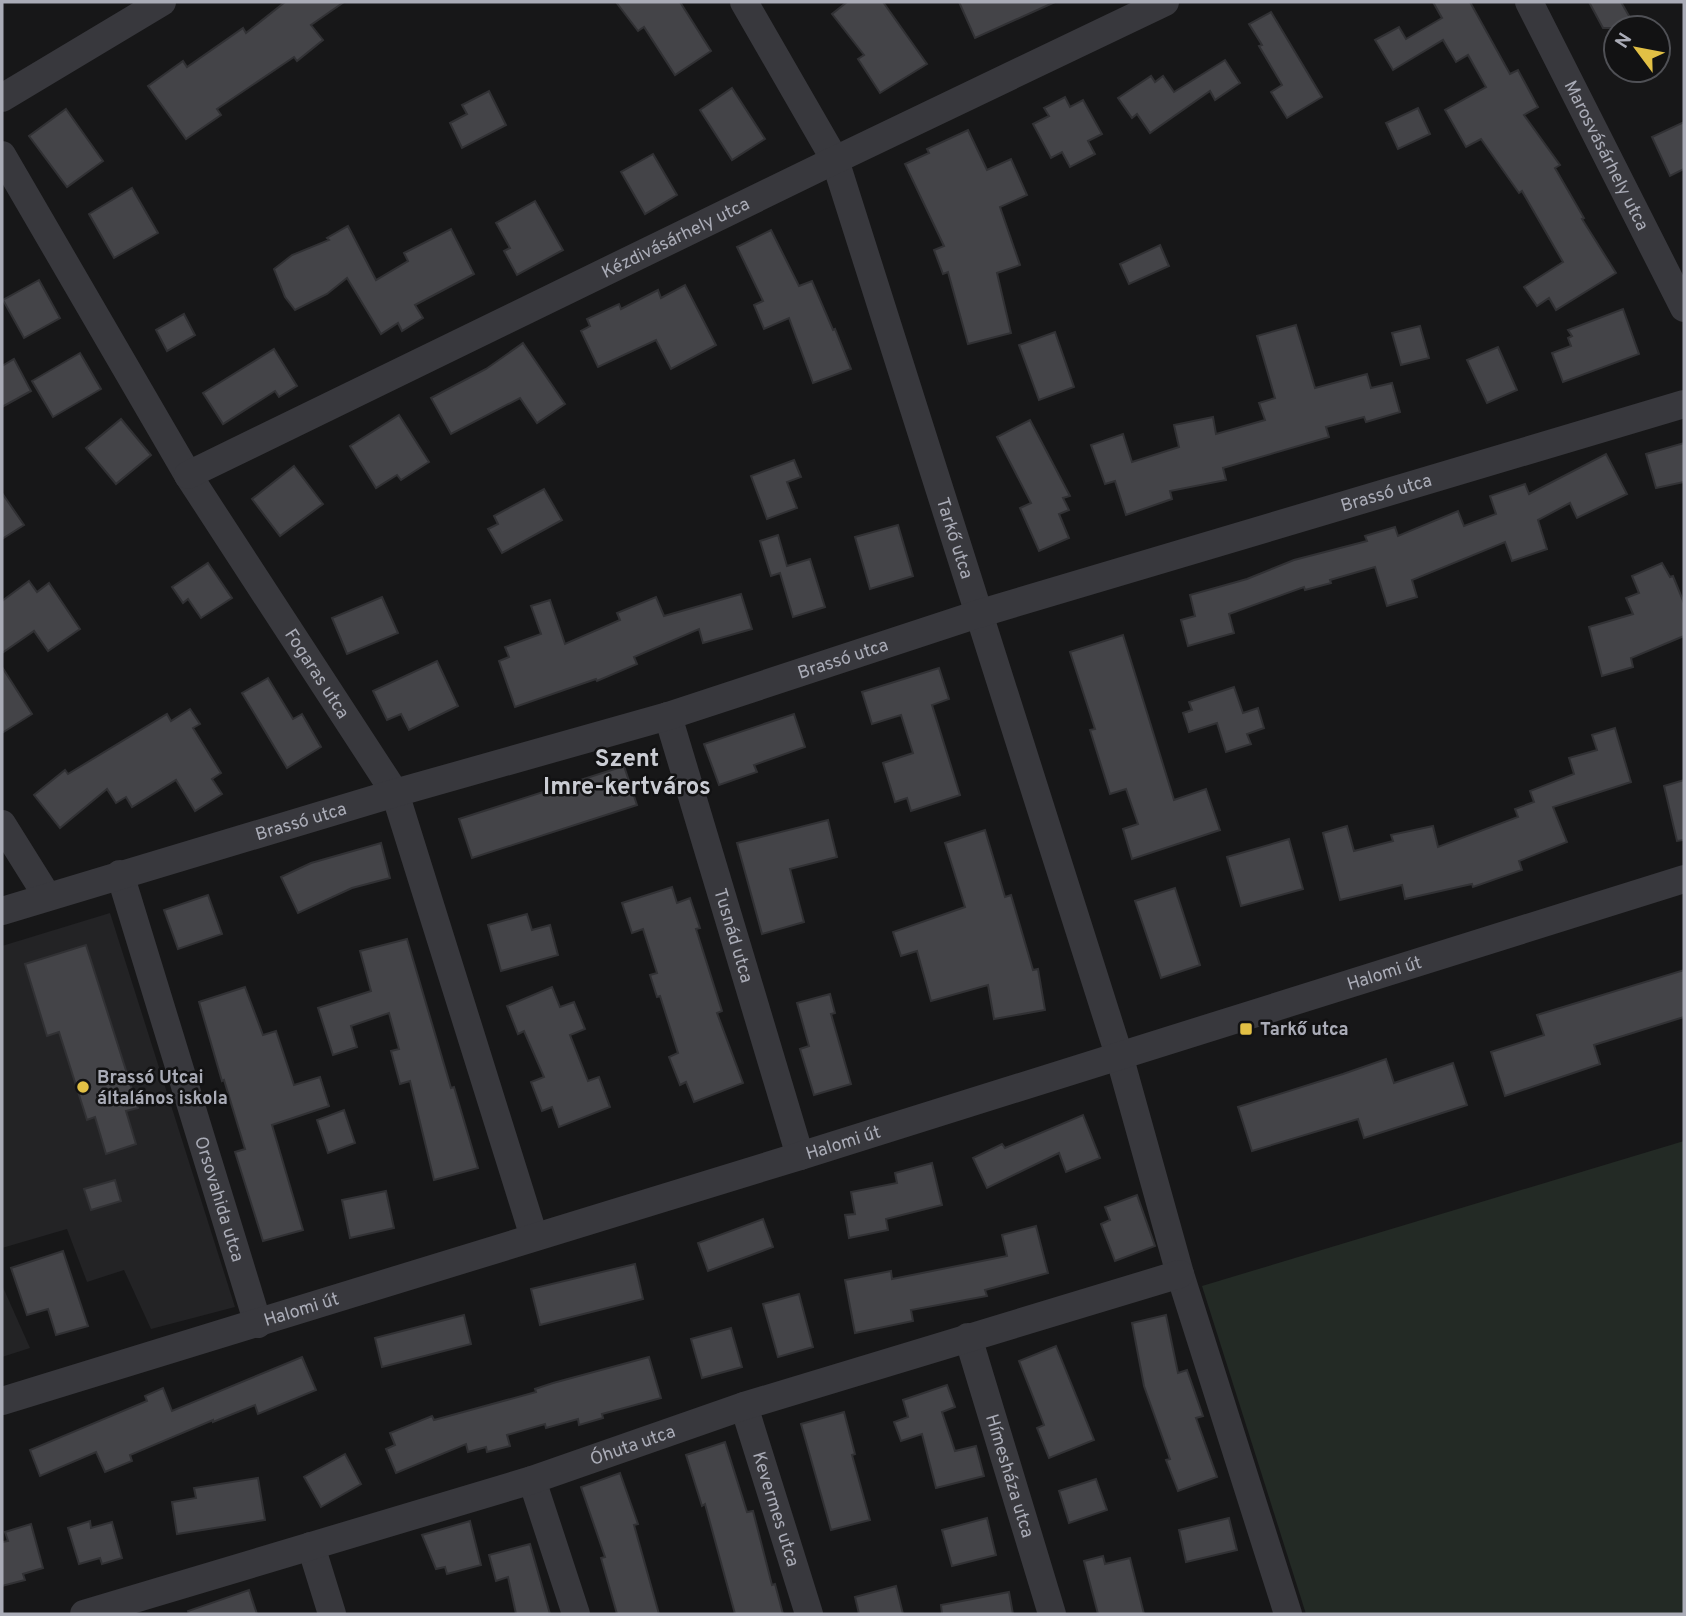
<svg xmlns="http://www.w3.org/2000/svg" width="1686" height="1616" font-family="Overpass,sans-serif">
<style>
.built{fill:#232325}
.green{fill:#232a25}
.building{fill:#444448;stroke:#313134;stroke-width:2}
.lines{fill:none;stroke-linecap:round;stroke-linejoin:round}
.minor{stroke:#38383d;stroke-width:28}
.poi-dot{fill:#e2c045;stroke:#121213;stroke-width:2.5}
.labels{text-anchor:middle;stroke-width:5;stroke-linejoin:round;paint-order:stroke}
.street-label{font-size:18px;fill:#aaacb7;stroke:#121213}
.poi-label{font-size:18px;font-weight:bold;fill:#aaacb7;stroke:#121213;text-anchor:start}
.district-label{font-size:24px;font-weight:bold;fill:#caccd3;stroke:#121213}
</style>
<rect width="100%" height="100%" fill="#171718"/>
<g class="built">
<polygon points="110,913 235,1307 151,1329 124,1270 87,1282 67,1229 2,1248 2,946"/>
<polygon points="2,1285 30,1348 2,1357"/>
</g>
<polygon class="green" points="1684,1141 1684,1612 1677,1614 1306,1614 1202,1286"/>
<g class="building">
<polygon points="285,2 344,2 311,25 323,40 297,61 294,57 217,109 221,115 186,139 148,86 183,61 187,67 243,28 246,33"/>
<polygon points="616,2 680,2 711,51 675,75 644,27 638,31"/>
<polygon points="847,2 883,2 927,64 880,93 858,59 864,55 832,14"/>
<polygon points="959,2 1055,2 975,38"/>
<polygon points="1433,2 1470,2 1510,74 1518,70 1538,107 1524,115 1560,165 1555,168 1584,218 1582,219 1616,273 1556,310 1549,298 1537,306 1524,287 1563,262 1522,191 1519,193 1481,139 1466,147 1445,110 1486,87 1468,55 1456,62 1443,40 1393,70 1375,40 1399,27 1406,39 1442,18"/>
<polygon points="1589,2 1621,2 1636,28 1603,28"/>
<polygon points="1271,12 1322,97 1287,118 1271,92 1282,85 1259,46 1262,45 1249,24"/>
<polygon points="1225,60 1240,83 1215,100 1210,91 1150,133 1137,114 1132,118 1118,98 1151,76 1155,82 1163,76 1174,92"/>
<polygon points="732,88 765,139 732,160 700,110"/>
<polygon points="489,91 506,125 462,148 450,123 467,114 462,105"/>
<polygon points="1065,97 1070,107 1083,100 1102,134 1088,141 1095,154 1070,167 1062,152 1051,158 1033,124 1049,116 1044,108"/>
<polygon points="1418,108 1430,134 1398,149 1386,123"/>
<polygon points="66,109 103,161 67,187 29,136"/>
<polygon points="1684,122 1684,169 1670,176 1652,137"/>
<polygon points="968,130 987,170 1011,159 1027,195 1000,207 1020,265 997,273 1011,333 968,344 948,272 943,274 934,250 944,246 905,164 929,153 927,149"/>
<polygon points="653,154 677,195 645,214 621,172"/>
<polygon points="132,188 158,233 114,258 89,214"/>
<polygon points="535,201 563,250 517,275 504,251 510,248 496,223"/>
<polygon points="348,226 376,280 408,261 404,253 451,229 474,274 415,305 423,318 402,331 398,323 381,334 347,278 327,294 295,310 285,297 274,269 292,255 329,240 327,238"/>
<polygon points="771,230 799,286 812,281 833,330 835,329 851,369 813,383 789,318 764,329 754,305 763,301 737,247"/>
<polygon points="1160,245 1169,266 1129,284 1120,264"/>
<polygon points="39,280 60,318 24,338 3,300"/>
<polygon points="685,285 716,345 671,369 656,340 598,367 581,331 590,326 587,319 619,304 621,309 658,290 661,298"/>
<polygon points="1623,309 1639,354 1563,382 1552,353 1571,346 1568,338 1572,336 1568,330"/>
<polygon points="184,314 195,335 167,351 156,330"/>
<polygon points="1296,325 1315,388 1367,374 1371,388 1392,383 1400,412 1366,422 1364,417 1326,427 1329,437 1223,468 1226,480 1170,491 1172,499 1126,515 1115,481 1105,484 1091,445 1123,434 1132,462 1179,447 1174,425 1213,417 1216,434 1265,420 1259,403 1275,398 1257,336"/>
<polygon points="1420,326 1429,358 1401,365 1392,333"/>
<polygon points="1055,332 1074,387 1039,400 1019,345"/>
<polygon points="523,343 565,404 537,423 520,398 451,434 431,398 486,369"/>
<polygon points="1498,347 1517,390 1487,403 1467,360"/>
<polygon points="274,349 297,386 279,397 275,391 223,424 203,393"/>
<polygon points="80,353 101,389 53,417 32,381"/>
<polygon points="14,359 31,391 2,407 2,366"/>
<polygon points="399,415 429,462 401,480 397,475 376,488 350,446"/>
<polygon points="121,419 151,455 116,484 86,448"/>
<polygon points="1030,420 1070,496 1063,498 1069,510 1059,514 1069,538 1039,551 1020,508 1031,503 997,437"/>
<polygon points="1684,443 1684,482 1656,488 1646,454"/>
<polygon points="1606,454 1627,494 1577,518 1570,503 1538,520 1547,549 1512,561 1505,542 1412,580 1417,597 1387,606 1375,567 1330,580 1331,583 1305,590 1304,587 1229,614 1234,633 1188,646 1181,620 1195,616 1190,595 1247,579 1294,560 1367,541 1365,536 1395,527 1398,536 1458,511 1464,526 1496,514 1490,496 1525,484 1529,494"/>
<polygon points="794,460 801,477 787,482 797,508 767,519 751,476"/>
<polygon points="294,466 323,504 280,536 252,499"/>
<polygon points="544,489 562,520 502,553 488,529 498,524 494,516"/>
<polygon points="2,493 24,525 2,539"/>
<polygon points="898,525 913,576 870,589 855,537"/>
<polygon points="778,535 787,566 810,559 825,607 793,617 780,573 771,576 760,541"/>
<polygon points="208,563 232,598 201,618 188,599 183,603 172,587"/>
<polygon points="1662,563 1670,577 1673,576 1684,603 1684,636 1631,658 1633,667 1602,676 1589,627 1633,614 1626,598 1639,593 1632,576"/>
<polygon points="29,581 37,592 49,583 80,629 48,651 34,631 2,653 2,601"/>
<polygon points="741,594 752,629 703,643 699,629 634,657 637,664 597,681 596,679 515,707 499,661 509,657 505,647 541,634 531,606 550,600 565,644 620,620 617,613 656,597 664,616"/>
<polygon points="382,597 398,633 347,654 332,618"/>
<polygon points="1123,635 1174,800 1206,789 1220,830 1132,859 1123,829 1138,824 1126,789 1110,794 1090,730 1095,729 1070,652"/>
<polygon points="437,661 458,706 409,730 401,714 387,720 373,691"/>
<polygon points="2,667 32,714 2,733"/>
<polygon points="939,668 949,699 932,705 960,795 911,811 907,798 895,802 883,763 913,753 901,715 872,724 862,692"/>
<polygon points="268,678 293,719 302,714 321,747 287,768 242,693"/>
<polygon points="1234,687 1243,713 1258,708 1264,728 1247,734 1251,744 1226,752 1217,723 1189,732 1183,713 1192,710 1189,702"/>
<polygon points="190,709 200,724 193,728 221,773 212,779 222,794 195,811 176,780 132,807 126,797 116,803 107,789 60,828 34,795 65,770 68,774 167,714 171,721"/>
<polygon points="794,714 805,747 754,765 757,772 719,785 704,744"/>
<polygon points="1615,728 1631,782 1553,807 1567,842 1519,861 1522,870 1473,887 1472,884 1405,899 1402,885 1340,900 1323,833 1347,826 1354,851 1393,841 1391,835 1433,826 1438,847 1518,817 1515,809 1534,802 1530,791 1574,774 1569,758 1597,750 1592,735"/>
<polygon points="624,766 637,805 472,858 459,819"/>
<polygon points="1684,780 1684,840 1677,841 1664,786"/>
<polygon points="828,820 837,857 790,869 804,922 762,934 737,843"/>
<polygon points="985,830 1005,897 1011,895 1033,970 1038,969 1045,1010 994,1019 988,985 931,1001 917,951 901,956 893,932 965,907 945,843"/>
<polygon points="1289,839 1303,889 1241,906 1227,857"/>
<polygon points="381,843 390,878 352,888 298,913 281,877 311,863"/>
<polygon points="672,887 677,903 690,898 700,928 696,929 722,1011 717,1013 743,1083 694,1102 686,1082 680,1085 669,1057 678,1053 660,996 657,997 650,975 657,973 643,929 632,933 622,903"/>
<polygon points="1175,888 1200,965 1161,978 1135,901"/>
<polygon points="208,895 222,934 178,949 164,910"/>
<polygon points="527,914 532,930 550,925 558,955 501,971 488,925"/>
<polygon points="407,939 451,1088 454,1087 478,1168 434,1180 410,1081 400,1084 391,1051 399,1049 389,1013 351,1026 357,1047 333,1055 318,1008 371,991 360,951"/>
<polygon points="86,945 138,1108 126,1111 136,1144 106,1154 95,1117 87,1120 59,1032 47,1036 25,964"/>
<polygon points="1684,970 1684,1017 1594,1045 1600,1064 1505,1096 1491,1052 1544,1035 1537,1015"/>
<polygon points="245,987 263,1035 276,1031 294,1085 320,1077 329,1106 272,1125 303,1230 263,1241 235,1152 245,1149 224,1080 222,1081 199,1002"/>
<polygon points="552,987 560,1007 574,1002 585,1029 570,1035 588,1081 599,1077 610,1107 559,1127 552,1107 542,1111 531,1082 544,1077 524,1031 518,1034 507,1006"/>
<polygon points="830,994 835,1013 831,1014 851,1084 814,1095 800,1049 809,1046 797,1003"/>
<polygon points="1386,1059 1394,1083 1453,1063 1467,1105 1364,1138 1358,1119 1252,1151 1238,1107 1343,1074"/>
<polygon points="344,1110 355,1143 328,1153 317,1120"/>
<polygon points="1083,1115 1100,1158 1066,1172 1059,1153 987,1188 973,1158 1002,1144 1005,1148"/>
<polygon points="932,1163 942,1205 886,1219 888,1230 849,1238 845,1215 855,1214 851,1192 897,1183 895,1173"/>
<polygon points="115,1180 121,1201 91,1210 84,1189"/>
<polygon points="386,1191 394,1228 350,1238 342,1200"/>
<polygon points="1137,1195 1155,1246 1115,1261 1101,1224 1110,1220 1105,1207"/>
<polygon points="763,1219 773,1247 708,1271 698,1243"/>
<polygon points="1036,1226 1048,1273 985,1290 987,1296 911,1310 913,1321 855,1333 845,1280 891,1271 892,1279 1007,1256 1002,1235"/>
<polygon points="63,1251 88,1326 56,1335 48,1309 27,1315 11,1268"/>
<polygon points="635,1264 643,1299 540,1325 531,1289"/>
<polygon points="799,1294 813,1347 778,1357 763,1304"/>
<polygon points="464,1315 471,1344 382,1367 375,1338"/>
<polygon points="1166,1315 1178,1373 1187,1370 1203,1416 1196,1418 1217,1477 1178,1491 1166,1460 1170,1459 1144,1386 1132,1323"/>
<polygon points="731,1328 742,1367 702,1378 691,1339"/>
<polygon points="1056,1346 1094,1440 1049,1458 1037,1428 1044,1425 1019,1361"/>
<polygon points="302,1357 316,1390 258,1414 255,1405 213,1422 213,1420 130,1455 132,1461 105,1472 96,1452 40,1476 30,1450 147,1401 145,1396 163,1388 172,1411"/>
<polygon points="649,1357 661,1398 602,1414 603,1418 579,1425 578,1419 546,1428 545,1424 507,1435 510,1446 487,1452 486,1447 468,1452 466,1444 396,1473 386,1449 395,1445 390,1433 432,1416 434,1420 536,1392 535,1389 553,1383"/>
<polygon points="947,1385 955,1407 942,1412 955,1451 976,1446 984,1476 936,1488 922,1434 901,1441 894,1422 908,1417 903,1400"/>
<polygon points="844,1412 855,1454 852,1455 870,1520 831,1530 801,1424"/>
<polygon points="725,1442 747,1512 753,1511 772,1585 775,1584 783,1614 735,1614 705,1504 702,1506 686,1455"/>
<polygon points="345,1454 361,1484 321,1507 304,1477"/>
<polygon points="620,1473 638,1524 634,1525 659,1614 617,1614 601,1558 605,1557 581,1487"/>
<polygon points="258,1478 265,1520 177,1534 172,1502 196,1498 194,1488"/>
<polygon points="1096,1479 1107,1510 1069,1523 1059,1491"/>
<polygon points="987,1518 996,1555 952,1566 942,1530"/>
<polygon points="1229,1518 1237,1550 1186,1562 1179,1530"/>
<polygon points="90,1521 91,1528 112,1522 122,1558 102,1564 100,1558 79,1564 68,1528"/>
<polygon points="470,1521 481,1565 447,1574 445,1567 436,1569 422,1535"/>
<polygon points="31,1524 43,1568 23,1574 25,1580 2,1586 2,1542 8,1541 5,1532"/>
<polygon points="530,1544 550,1614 516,1614 508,1577 496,1581 489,1555"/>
<polygon points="1103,1556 1105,1564 1130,1558 1144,1614 1098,1614 1084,1561"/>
<polygon points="896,1586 903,1614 859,1614 855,1597"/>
<polygon points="249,1590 257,1614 189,1614 188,1611"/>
<polygon points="1009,1592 1013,1614 942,1614 941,1605"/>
</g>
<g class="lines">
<g class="minor">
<path id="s1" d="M 744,2 L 835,160 L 1119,1055 L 1180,1274 L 1288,1614"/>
<path id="s2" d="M 1529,2 L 1684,308"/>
<polyline points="2,98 162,2"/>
<path id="s3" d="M 2,155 L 188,475 L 395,793 L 534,1237"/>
<path id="s4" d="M 188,475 L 835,160 L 1165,2"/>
<path id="s5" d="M 668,716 L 800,1156"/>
<polyline points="2,824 47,896"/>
<path id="s6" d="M 120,874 L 258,1324"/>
<path id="s7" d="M 2,911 L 395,793 L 668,716 L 978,614 L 1684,404"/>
<path id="s8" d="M 968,1337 L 1052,1614"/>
<path id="s9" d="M 2,1401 L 800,1156 L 1684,879"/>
<path id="s10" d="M 744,1406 L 809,1614"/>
<polyline points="532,1480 576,1614"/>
<polyline points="311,1546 332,1614"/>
<path id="s11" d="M 84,1614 L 532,1480 L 744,1406 L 1180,1274"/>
</g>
</g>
<g class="poi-dot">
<rect x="1239" y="1022" width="14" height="14" rx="3.5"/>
<circle cx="83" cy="1087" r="7"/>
</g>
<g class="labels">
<g class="street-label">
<text dy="6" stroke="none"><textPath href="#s2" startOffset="172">Marosvásárhely utca</textPath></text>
<text dy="6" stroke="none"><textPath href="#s4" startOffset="542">Kézdivásárhely utca</textPath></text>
<text dy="6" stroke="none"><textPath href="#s7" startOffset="1446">Brassó utca</textPath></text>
<text dy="6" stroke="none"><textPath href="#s1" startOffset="579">Tarkő utca</textPath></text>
<text dy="6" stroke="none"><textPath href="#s7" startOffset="878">Brassó utca</textPath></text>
<text dy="6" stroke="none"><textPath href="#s3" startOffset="607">Fogaras utca</textPath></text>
<text dy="6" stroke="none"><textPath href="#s7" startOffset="312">Brassó utca</textPath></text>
<text dy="6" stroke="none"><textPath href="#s5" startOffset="229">Tusnád utca</textPath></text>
<text dy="6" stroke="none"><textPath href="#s9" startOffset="1447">Halomi út</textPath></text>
<text dy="6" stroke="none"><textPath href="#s9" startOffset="880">Halomi út</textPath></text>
<text dy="6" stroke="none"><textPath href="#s6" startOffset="340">Orsovahida utca</textPath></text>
<text dy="6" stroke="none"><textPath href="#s9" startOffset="313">Halomi út</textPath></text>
<text dy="6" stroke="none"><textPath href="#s11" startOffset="574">Óhuta utca</textPath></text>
<text dy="6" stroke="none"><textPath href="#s8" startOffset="145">Hímesháza utca</textPath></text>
<text dy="6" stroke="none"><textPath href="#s10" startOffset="108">Kevermes utca</textPath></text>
</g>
<g class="poi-label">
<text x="1260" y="1035">Tarkő utca</text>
<text x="97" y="1083">Brassó Utcai<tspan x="97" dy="21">általános iskola</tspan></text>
</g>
<g class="district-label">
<text x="627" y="766">Szent<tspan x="627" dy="28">Imre-kertváros</tspan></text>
</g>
</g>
<rect width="1686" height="1616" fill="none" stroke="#aaacb7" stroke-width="7"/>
<g transform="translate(1637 49) rotate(302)"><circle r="33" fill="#121213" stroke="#4f5055" stroke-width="2"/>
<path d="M0-5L12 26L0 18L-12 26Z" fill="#e2c045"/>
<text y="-10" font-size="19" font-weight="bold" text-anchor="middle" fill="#aaacb7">N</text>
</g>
</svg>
